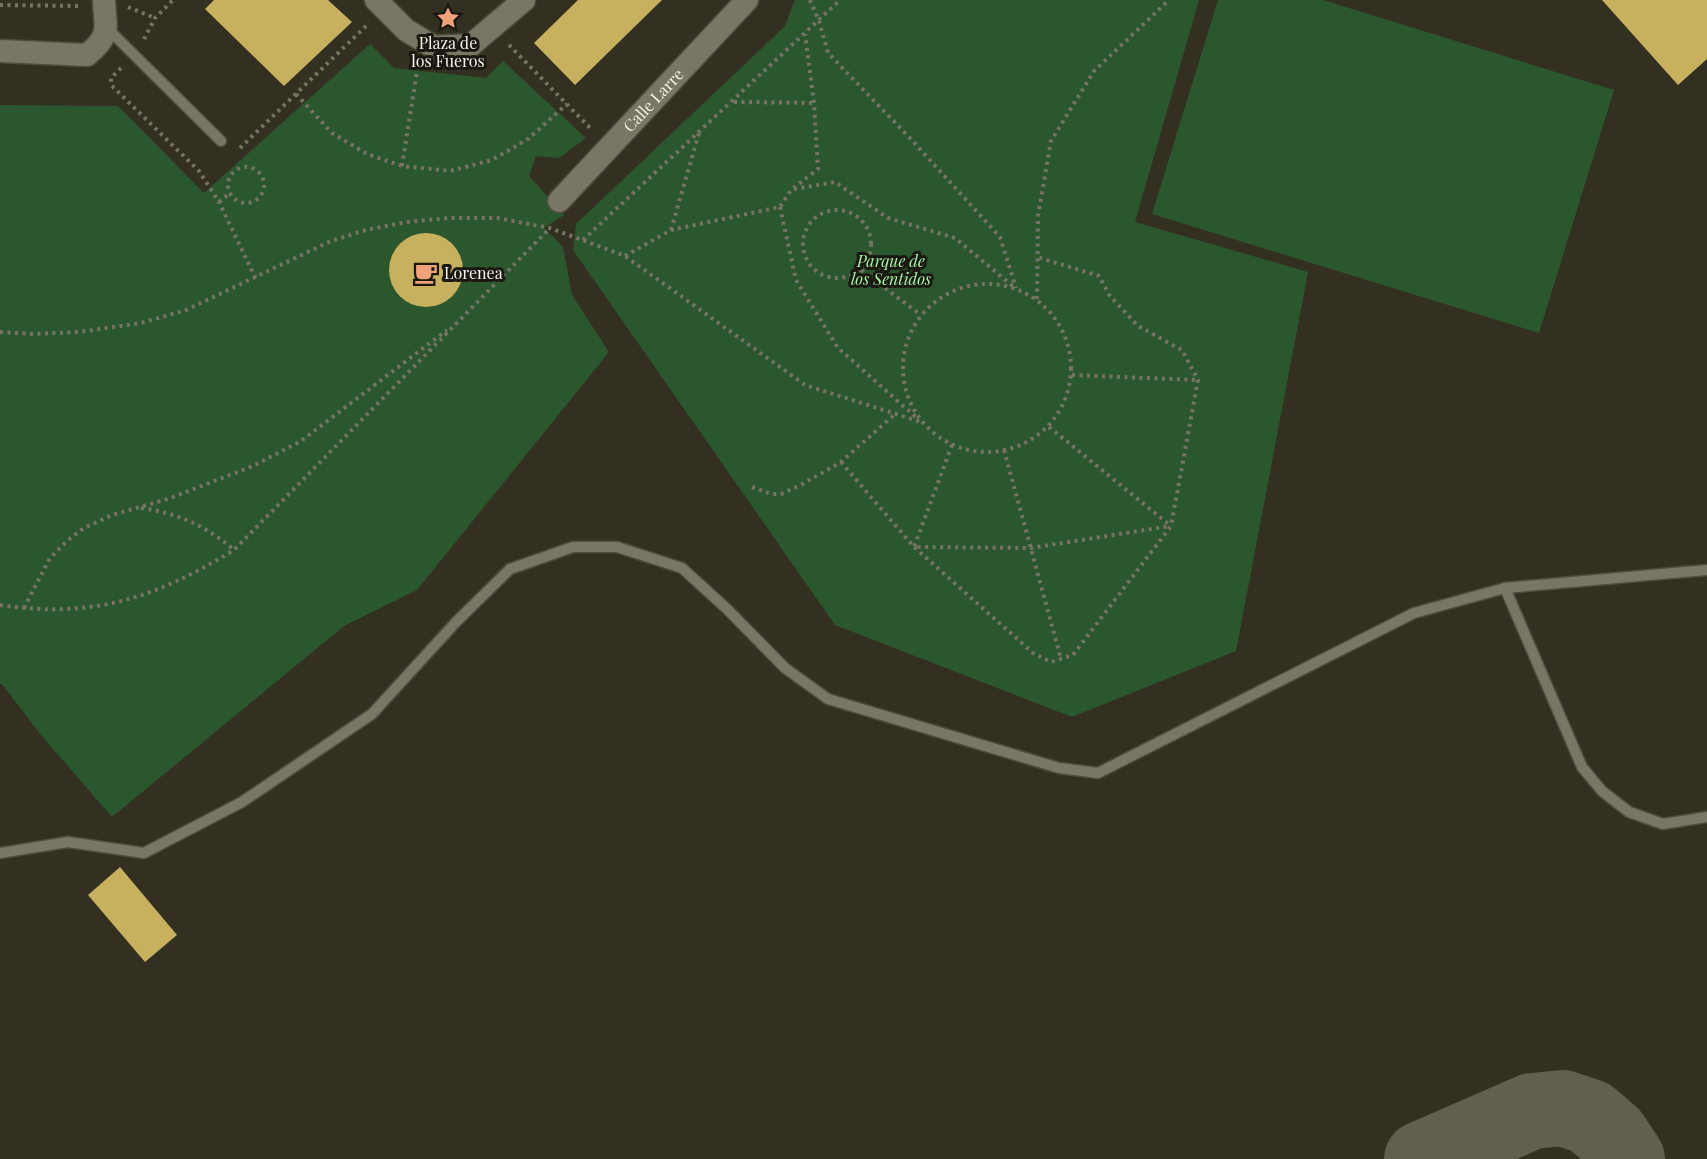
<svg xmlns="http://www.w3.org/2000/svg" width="1707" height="1159" font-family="'Playfair Display',serif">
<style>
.green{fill:#2b572e}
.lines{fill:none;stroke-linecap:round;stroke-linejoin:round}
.taxiway{stroke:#625e50;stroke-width:76}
.building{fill:#c7b15e}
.service-casing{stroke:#4f4c3e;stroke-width:13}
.minor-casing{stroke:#4f4c3e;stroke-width:25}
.path{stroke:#777466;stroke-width:4;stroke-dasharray:3 4.5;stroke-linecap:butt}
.service{stroke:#7a7665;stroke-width:10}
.minor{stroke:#7a7665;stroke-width:22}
.labels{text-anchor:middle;stroke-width:6;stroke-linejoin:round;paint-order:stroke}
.poi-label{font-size:16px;fill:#f4f1e7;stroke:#1a1811}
.street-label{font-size:16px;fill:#f4f1e7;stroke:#1a1811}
.park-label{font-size:16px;font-style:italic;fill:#a3f6a6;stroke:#1a1811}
</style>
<rect width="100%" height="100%" fill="#343021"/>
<g class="green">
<polygon points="795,0 1199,0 1135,222 1308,272 1236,651 1072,717 835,625 573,250 576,224 785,26"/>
<polygon points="1218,0 1323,0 1614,90 1539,333 1152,214"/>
<polygon points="370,44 394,68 486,78 503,61 586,138 559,158 536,156 529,176 564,215 544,228 563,247 572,295 609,352 417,590 344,626 112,817 41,735 2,684 0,684 0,105 118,106 204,193"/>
</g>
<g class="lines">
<polyline class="taxiway" points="1422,1159 1532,1111 1563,1108 1590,1117 1611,1135 1627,1159"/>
</g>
<g class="building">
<polygon points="214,0 328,0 352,22 284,86 205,9"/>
<polygon points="578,0 662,0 575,85 534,43"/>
<polygon points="1602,0 1707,0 1707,59 1678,85"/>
<circle cx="426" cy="270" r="37"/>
<polygon points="120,867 177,935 145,962 88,895"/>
</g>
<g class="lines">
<g class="service-casing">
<g id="service">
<polyline points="107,28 221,141"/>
<polyline points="1505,588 1582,767 1602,791 1629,812 1663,824 1707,817"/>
<polyline points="0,853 68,842 144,853 242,802 372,714 456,622 510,569 573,547 617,547 682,568 727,609 785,668 828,699 1059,768 1098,773 1414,613 1505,588 1707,570"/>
</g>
</g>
<g class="minor-casing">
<g id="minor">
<polyline points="376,0 406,30 434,47 471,45 524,0"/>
<path d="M 0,51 L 87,55 C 112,34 105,29 104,0"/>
<path id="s1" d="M 559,201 L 747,0"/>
</g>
</g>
<g class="path">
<polyline points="810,0 819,21 828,53 908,136 1000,237 1016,288"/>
<polyline points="0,5 79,6"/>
<polyline points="128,7 155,18"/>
<polyline points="144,39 155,18 173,0"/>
<polyline points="509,45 592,130"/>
<polyline points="121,68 111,78 111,85 199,171 219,202 256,279"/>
<polyline points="296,94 332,133 367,154 402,166 450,171 492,160 528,139 567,104"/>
<polyline points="734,102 814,103"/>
<polyline points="240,148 366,26"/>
<polyline points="402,166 418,65"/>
<circle cx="246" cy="185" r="18"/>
<polyline points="794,189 835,182 888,218 955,238 1015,288"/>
<polyline points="219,202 230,193"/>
<polyline points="780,207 796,280 838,348 918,419"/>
<circle cx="837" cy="244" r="34"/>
<polyline points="671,230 699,133"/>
<polyline points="583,240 840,0"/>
<polyline points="625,256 671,230 780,207 791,190 818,169 814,103 805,34"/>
<polyline points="861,270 921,315"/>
<circle cx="987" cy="368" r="84"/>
<polyline points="1037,299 1038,216 1051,141 1094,71 1169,0"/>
<polyline points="0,332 33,334 79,332 141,323 186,310 331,241 366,230 407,222 449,218 497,218 550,228 625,256 805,385 921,422"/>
<polyline points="1072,375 1198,380"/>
<polyline points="1049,427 1171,526"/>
<polyline points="952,445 914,547 1031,548 1170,526"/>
<polyline points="1004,450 1061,659"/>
<polyline points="841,462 914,547 1033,653 1051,662 1073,655 1171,526 1198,380 1182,350 1138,326 1110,296 1099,276 1037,257"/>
<polyline points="752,487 771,494 781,494 801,485 841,462 895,414"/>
<path d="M 141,508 C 178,513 206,526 234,550"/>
<path d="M 0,605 C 93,619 155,598 234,550 L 550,228"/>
<polyline points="24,608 50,558 68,540 84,528 112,515 168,499 253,466 301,441 447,330"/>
</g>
<use href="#service" class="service"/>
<use href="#minor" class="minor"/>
</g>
<defs>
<g id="sight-bare" transform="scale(1.8)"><path d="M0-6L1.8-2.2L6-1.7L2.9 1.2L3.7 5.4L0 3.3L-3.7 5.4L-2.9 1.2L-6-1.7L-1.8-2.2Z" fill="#f1a27b" stroke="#1a1811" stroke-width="2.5" paint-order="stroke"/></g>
<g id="cafe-bare" transform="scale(1.8)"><path d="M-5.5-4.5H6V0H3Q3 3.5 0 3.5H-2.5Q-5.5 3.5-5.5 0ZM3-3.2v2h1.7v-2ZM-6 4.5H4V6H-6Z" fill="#f1a27b" stroke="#1a1811" stroke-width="2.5" paint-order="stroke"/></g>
</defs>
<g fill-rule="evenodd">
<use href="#sight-bare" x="448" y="18"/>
<use href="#cafe-bare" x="426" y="273"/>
</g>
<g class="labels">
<g class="poi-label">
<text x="448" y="49">Plaza de<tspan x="448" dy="18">los Fueros</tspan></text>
<text x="444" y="279" text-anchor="start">Lorenea</text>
</g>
<g class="street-label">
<text dy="6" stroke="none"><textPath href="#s1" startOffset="138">Calle Larre</textPath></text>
</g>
<g class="park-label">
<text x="891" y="267">Parque de<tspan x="891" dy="18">los Sentidos</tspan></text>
</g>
</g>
</svg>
